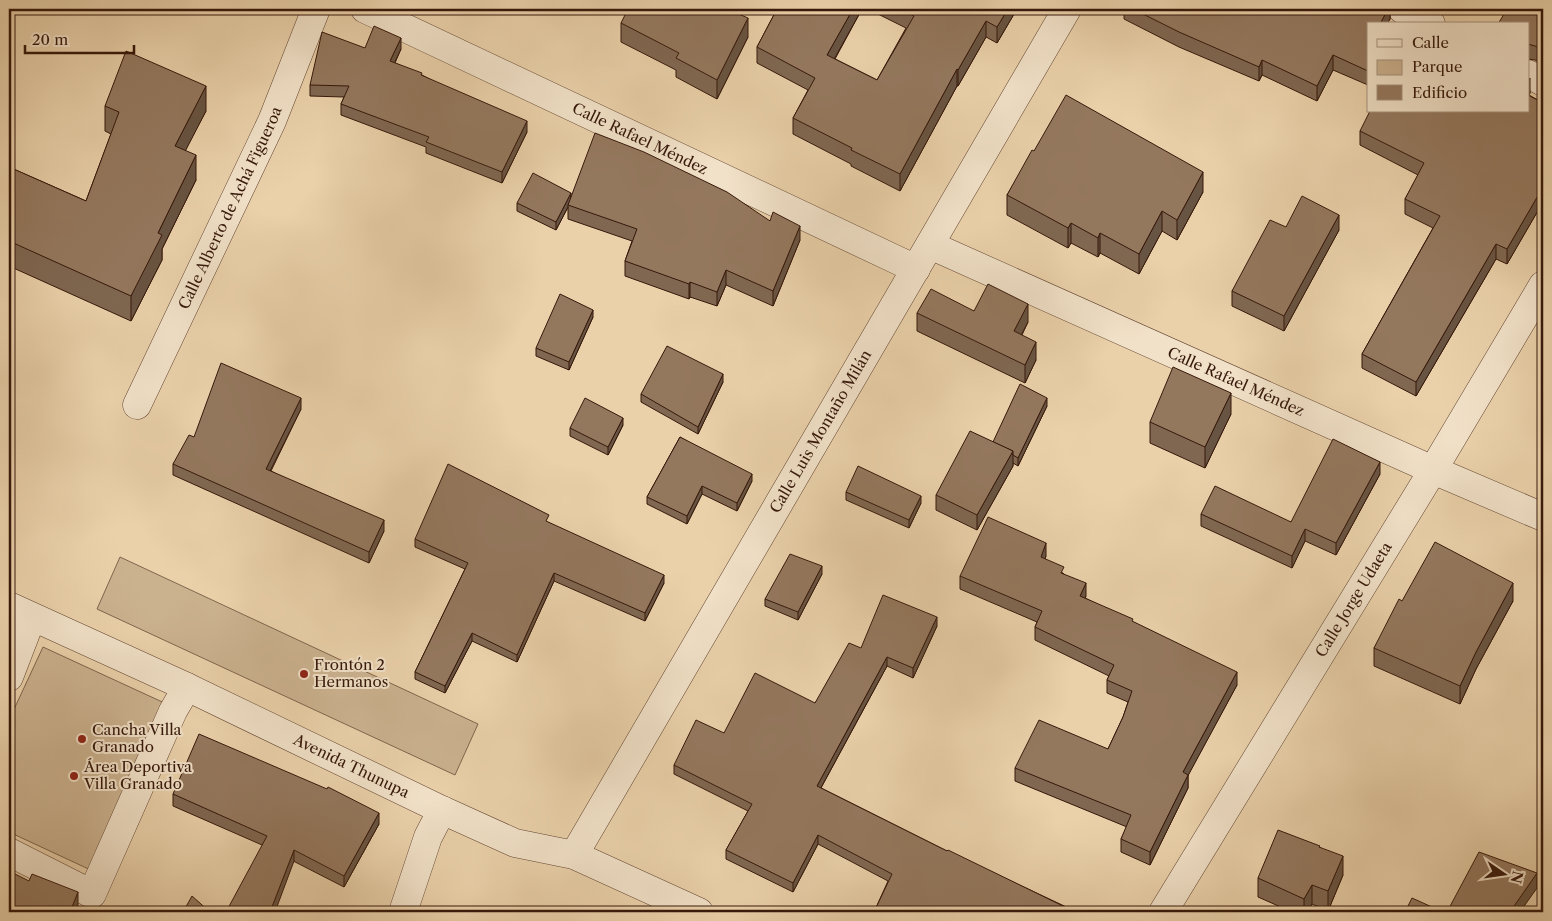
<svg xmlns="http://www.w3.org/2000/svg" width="1552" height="921" font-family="'Libre Caslon Text',serif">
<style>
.green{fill:#cbb28f;stroke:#80654d}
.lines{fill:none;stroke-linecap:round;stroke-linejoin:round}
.minor-casing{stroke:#634633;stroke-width:29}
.tertiary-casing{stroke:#634633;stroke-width:29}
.minor{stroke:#f1e1c8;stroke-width:28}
.tertiary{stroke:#f1e1c8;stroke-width:28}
.wall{fill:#7f6751;stroke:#36180b}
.shaded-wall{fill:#685442;stroke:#36180b}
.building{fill:#94785e;stroke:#36180b}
.poi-dot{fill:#8f2418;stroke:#f1e1c8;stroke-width:2}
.labels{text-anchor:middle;stroke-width:4;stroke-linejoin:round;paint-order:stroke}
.street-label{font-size:15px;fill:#36180b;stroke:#f1e1c8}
.poi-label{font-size:15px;fill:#36180b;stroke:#f1e1c8;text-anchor:start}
</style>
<rect width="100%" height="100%" fill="#ead1aa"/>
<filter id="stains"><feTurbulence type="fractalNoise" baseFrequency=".004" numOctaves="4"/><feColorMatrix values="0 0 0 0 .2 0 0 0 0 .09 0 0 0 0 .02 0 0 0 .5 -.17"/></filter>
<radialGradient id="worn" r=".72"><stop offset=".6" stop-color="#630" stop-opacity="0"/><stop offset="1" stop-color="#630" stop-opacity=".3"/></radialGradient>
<g class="green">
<polygon points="120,557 478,724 455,775 97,609"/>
<polygon points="43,647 171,706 95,872 9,832 9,720"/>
</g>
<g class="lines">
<g class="minor-casing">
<g id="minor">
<path id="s1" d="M 365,9 L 916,269"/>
<polyline points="1402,9 1431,24"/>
<polyline points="1528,74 1543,82"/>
<path id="s2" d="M 930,245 L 1433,470 L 1543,517"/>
<path id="s3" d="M 137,405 L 272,121 L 316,9"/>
<polyline points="9,677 32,617"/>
<polyline points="9,852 92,894 173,711 187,687"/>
<path id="s4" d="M 574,855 L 1067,9"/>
<polyline points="403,912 428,837 442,810"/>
<path id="s5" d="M 1163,912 L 1433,470 L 1543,285"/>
</g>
</g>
<g class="tertiary-casing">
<g id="tertiary">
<path id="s6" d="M 9,606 L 187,687 L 442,810 L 515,843 L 574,855 L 699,912"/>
</g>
</g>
<use href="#minor" class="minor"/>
<use href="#tertiary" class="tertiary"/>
</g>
<g class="wall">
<polygon points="777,9 862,9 835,59 877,80 906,28 868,9 1017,9 997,43 986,37 958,86 957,86 900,191 851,166 851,164 793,134 793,118 808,90 757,63 757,47"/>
<polygon points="1124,9 1390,9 1390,19 1387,24 1368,24 1368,85 1333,70 1317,101 1262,75 1259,81 1179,47 1124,19"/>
<polygon points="1543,9 1543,64 1535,60 1528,59 1528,24"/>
<polygon points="621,23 748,37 717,99 676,77 676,70 621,42"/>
<polygon points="365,48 401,49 395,63 422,75 527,132 502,183 426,153 426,147 341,115 341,104 344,97 310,96 310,85"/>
<polygon points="1528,77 1530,93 1529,95 1543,103 1543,202 1507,264 1496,259 1416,396 1362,368 1362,354 1433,228 1405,214 1405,199 1418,175 1360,145 1360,131"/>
<polygon points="105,106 206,111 185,150 196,180 162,249 162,260 131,321 9,266 9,167 86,201 111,134 105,131"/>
<polygon points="1034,151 1203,192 1177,240 1162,231 1139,274 1100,253 1098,257 1071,243 1068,248 1007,215 1007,195"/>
<polygon points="571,197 800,240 773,306 726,285 717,306 690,297 689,299 625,276 625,261 632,241 568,219 568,207 556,230 517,211 517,203"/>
<polygon points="1286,227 1339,230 1284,331 1232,306 1232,291"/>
<polygon points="974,311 1028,322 1022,335 1036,360 1025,383 917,331 917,313"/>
<polygon points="593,317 569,370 536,356 536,348"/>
<polygon points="723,382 698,434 641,402 641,394"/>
<polygon points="1047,406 1018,466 1013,463 1013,466 977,530 936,510 936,495"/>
<polygon points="301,409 271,471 384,531 369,563 173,475 173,464 194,437"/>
<polygon points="1231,414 1205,468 1150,443 1150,422"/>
<polygon points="623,425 608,455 570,436 570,428"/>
<polygon points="680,437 752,481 737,511 702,494 687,524 647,504 647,497"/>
<polygon points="1380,474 1336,555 1305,541 1292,568 1201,526 1201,514 1291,522"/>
<polygon points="846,492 921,503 909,528 846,500"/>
<polygon points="549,523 664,583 645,621 554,581 517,662 472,641 445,693 415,679 415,672 465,569 415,547 415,539"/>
<polygon points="1046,556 1045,559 1064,574 1086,596 1085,598 1133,622 1237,685 1188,775 1188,788 1150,865 1121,852 1121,839 1127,827 1015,781 1015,768 1108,749 1123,717 1128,702 1107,693 1107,680 1109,676 1035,640 1035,627 1037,622 960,589 960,576"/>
<polygon points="822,574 798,620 765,606 765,599"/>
<polygon points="1402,601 1513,601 1476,669 1460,704 1374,666 1374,648"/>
<polygon points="937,626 913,678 887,666 821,788 947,851 1077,912 874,912 888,881 818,844 793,892 726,859 726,850 748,811 674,774 674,765 724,733 815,703 861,648"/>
<polygon points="173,794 379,824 344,887 262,845 173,806"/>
<polygon points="1320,847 1343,875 1328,911 1312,904 1307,912 1292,912 1258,897 1258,878"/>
</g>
<g class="shaded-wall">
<polygon points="853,9 862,9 827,72 827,55"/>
<polygon points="1008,9 1017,9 997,43 997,27"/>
<polygon points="1388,9 1390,9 1390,19 1387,24 1380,24"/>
<polygon points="748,18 748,37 717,99 717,80"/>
<polygon points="986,21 986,37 958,86 958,70"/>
<polygon points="401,38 401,49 390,72 390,61"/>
<polygon points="1333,55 1333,70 1317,101 1317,86"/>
<polygon points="1262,60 1262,75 1259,81 1259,67"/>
<polygon points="957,69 957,86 900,191 900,174"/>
<polygon points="1530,78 1530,93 1528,96 1528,81"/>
<polygon points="206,86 206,111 175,171 175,146"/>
<polygon points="527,121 527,132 502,183 502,172"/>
<polygon points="196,155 196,180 162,249 162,260 131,321 131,296 158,233"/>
<polygon points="1203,172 1203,192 1177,240 1177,220"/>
<polygon points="1543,187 1543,202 1507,264 1507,249"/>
<polygon points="571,193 571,201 568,205 568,207 556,230 556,222"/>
<polygon points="1162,211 1162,231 1139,274 1139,254"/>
<polygon points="1339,215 1339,230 1284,331 1284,316"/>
<polygon points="1071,223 1071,243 1068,248 1068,228"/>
<polygon points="800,226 800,240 773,306 773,291"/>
<polygon points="1100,233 1100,253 1098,257 1098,238"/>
<polygon points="1496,244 1496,259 1416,396 1416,382"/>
<polygon points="726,270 726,285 717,306 717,292"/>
<polygon points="690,282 690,297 689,299 689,284"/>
<polygon points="1028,304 1028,322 1014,349 1014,331"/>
<polygon points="593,310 593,317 569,370 569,362"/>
<polygon points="1036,342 1036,360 1025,383 1025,365"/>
<polygon points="723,374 723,382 698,434 698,427"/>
<polygon points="1231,393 1231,414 1205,468 1205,447"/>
<polygon points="301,398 301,409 266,479 266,469"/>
<polygon points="1047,398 1047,406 1018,466 1018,458"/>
<polygon points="623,418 623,425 608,455 608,447"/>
<polygon points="1013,451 1013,466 977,530 977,515"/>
<polygon points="1380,462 1380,474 1336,555 1336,543"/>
<polygon points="752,474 752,481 737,511 737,503"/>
<polygon points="702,486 702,494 687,524 687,516"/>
<polygon points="921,496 921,503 909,528 909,520"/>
<polygon points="384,520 384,531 369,563 369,552"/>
<polygon points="1305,529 1305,541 1292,568 1292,556"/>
<polygon points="1046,543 1046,556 1041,570 1041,557"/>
<polygon points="822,566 822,574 798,620 798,612"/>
<polygon points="554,573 554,581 517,662 517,655"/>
<polygon points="664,575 664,583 645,621 645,613"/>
<polygon points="1086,583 1086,596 1080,609 1080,596"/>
<polygon points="1513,583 1513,601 1476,669 1460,704 1460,686 1476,652"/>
<polygon points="937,617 937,626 913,678 913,668"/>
<polygon points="472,633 472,641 445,693 445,686"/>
<polygon points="887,657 887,666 817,795 817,786"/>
<polygon points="1237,672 1237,685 1183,785 1183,772"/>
<polygon points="1188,775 1188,788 1150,865 1150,852"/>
<polygon points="379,813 379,824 344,887 344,876"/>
<polygon points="818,835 818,844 793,892 793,883"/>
<polygon points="294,850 294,861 275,912 270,912"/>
<polygon points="1343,856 1343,875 1328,911 1328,891"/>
<polygon points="1537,873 1537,888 1520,912 1510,912"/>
<polygon points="1312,885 1312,904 1307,912 1304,912 1304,899"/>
<polygon points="78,892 78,908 76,912 70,912"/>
</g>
<g class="building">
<polygon points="628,9 727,9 748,18 717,80 676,58 679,53 621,23"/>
<polygon points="777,9 853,9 827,55 877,80 914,16 900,9 1008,9 997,27 986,21 958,70 957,69 900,174 851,150 852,148 793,118 815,78 757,47"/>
<polygon points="1133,9 1388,9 1380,24 1368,24 1368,71 1333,55 1317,86 1262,60 1259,67 1179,32"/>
<polygon points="1507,9 1543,9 1543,50 1535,46 1528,44 1528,24 1498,24"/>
<polygon points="374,26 401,38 390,61 422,73 421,75 527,121 502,172 426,142 429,137 341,104 349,86 310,85 322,32 365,48"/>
<polygon points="126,51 206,86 175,146 196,155 158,233 162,235 131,296 9,241 9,167 86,201 119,112 105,106"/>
<polygon points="1066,95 1203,172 1177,220 1162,211 1139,254 1100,233 1098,238 1071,223 1068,228 1007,195 1032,150 1034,151"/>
<polygon points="1528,95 1543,103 1543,187 1507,249 1496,244 1416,382 1362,354 1440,216 1405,199 1424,163 1360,131 1370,111 1528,111"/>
<polygon points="595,133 644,152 727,192 770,221 773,212 800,226 773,291 726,270 717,292 690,282 689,284 625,261 637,229 568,205"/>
<polygon points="533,173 571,193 556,222 517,203"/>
<polygon points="1302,196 1339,215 1284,316 1232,291 1270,220 1286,227"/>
<polygon points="988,284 1028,304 1014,331 1036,342 1025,365 917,313 931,289 974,311"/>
<polygon points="560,294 593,310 569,362 536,348"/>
<polygon points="667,346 723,374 698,427 641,394"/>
<polygon points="221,363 301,398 266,469 384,520 369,552 173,464 189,435 194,437"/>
<polygon points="1173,367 1231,393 1205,447 1150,422"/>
<polygon points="1020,384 1047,398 1018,458 1013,455 1013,451 993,442"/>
<polygon points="585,398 623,418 608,447 570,428"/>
<polygon points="970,431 1013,451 977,515 936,495"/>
<polygon points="680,437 752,474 737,503 702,486 687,516 647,497"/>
<polygon points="1333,439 1380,462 1336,543 1305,529 1292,556 1201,514 1215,486 1291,522"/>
<polygon points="448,464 549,515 546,521 664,575 645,613 554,573 517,655 472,633 445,686 415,672 468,563 415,539"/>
<polygon points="858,466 921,496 909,520 846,492"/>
<polygon points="988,517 1046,543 1041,557 1064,567 1061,573 1086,583 1080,596 1133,619 1132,621 1237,672 1183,772 1188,775 1150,852 1121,839 1131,815 1015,768 1039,720 1108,749 1123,717 1132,691 1107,680 1114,665 1035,627 1042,611 960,576"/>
<polygon points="1435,542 1513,583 1476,652 1460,686 1374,648 1399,599 1402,601"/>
<polygon points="790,554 822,566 798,612 765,599"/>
<polygon points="883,595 937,617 913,668 887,657 817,786 947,851 948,850 1061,905 1077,912 957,912 953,910 953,912 874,912 892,874 818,835 793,883 726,850 752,804 674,765 696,720 724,733 755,673 815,703 849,643 861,648"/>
<polygon points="199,734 327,789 328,787 379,813 344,876 294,850 270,912 226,912 267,836 173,794"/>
<polygon points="1278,830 1320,846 1319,847 1343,856 1328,891 1312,885 1304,899 1258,878"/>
<polygon points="1479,852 1537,873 1510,912 1447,912"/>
<polygon points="9,871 29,881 32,874 78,892 70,912 9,912"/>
<polygon points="192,896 210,912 183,912"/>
<polygon points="1412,898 1443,912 1405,912"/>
<polygon points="602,908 611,912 600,912"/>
</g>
<g class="poi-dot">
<circle cx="304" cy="674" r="5"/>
<circle cx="82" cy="739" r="5"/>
<circle cx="74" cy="776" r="5"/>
</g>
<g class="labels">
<g class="street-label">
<text dy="5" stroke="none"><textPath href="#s1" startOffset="304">Calle Rafael Méndez</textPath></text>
<text dy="5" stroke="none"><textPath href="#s3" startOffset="218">Calle Alberto de Achá Figueroa</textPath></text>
<text dy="5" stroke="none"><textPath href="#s2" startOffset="335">Calle Rafael Méndez</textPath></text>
<text dy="5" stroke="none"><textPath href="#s4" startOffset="490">Calle Luis Montaño Milán</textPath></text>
<text dy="5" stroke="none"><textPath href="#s5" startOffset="366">Calle Jorge Udaeta</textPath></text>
<text dy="5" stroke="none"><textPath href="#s6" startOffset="378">Avenida Thunupa</textPath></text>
</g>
<g class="poi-label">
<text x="314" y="670">Frontón 2<tspan x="314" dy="17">Hermanos</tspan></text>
<text x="92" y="735">Cancha Villa<tspan x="92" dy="17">Granado</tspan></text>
<text x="84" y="772">Área Deportiva<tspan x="84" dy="17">Villa Granado</tspan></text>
</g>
</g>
<rect width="1552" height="921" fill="none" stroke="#ead1aa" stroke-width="30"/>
<rect x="10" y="10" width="1532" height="901" fill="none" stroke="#36180b" stroke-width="2.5"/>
<rect x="15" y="15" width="1522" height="891" fill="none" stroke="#36180b"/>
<rect x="1367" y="22" width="162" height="90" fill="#f1e1c8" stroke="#a6917c"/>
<rect x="1377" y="39" width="25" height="8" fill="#f1e1c8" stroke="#a6917c"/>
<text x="1412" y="48" font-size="15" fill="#36180b">Calle</text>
<rect x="1377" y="60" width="25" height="15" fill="#cbb28f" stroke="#a6917c"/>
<text x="1412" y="72" font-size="15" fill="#36180b">Parque</text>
<rect x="1377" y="85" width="25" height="15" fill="#94785e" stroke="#a6917c"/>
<text x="1412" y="98" font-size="15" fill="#36180b">Edificio</text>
<g transform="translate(1504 874) rotate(103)" stroke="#f1e1c8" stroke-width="4" paint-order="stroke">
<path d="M0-4L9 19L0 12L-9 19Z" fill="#36180b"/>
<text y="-8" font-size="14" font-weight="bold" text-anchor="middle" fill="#36180b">N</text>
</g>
<path d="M25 45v8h109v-8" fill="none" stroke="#36180b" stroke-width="2.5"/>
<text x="32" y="45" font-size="15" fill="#36180b" stroke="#f1e1c8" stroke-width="4" paint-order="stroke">20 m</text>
<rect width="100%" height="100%" filter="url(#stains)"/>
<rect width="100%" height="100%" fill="url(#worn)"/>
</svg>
